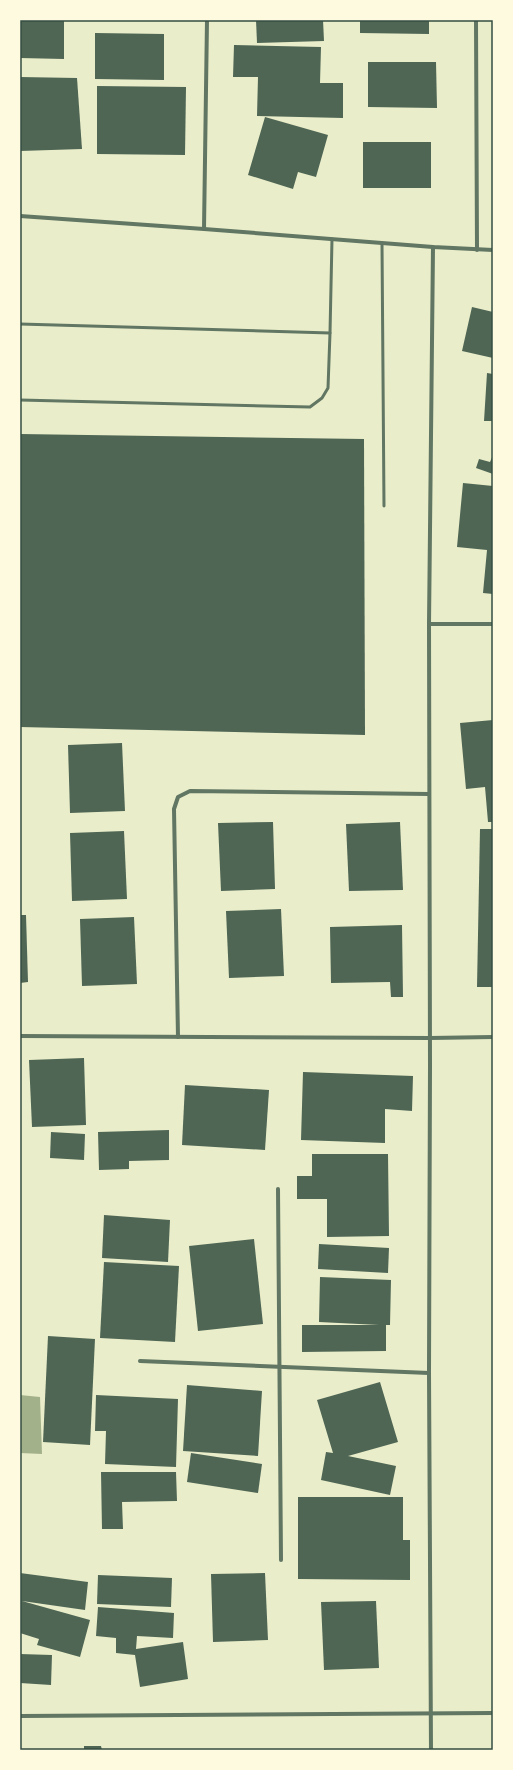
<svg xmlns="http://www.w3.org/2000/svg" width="513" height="1770" font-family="'Exo 2',sans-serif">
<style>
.water{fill:#a3b18a}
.building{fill:#4f6655}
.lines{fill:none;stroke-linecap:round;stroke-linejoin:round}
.service{stroke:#617663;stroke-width:3}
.minor{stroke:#617663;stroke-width:4}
.neatline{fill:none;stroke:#344e41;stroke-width:1.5}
</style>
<rect width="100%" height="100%" fill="#e9edc9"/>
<polygon class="water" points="20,1395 40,1397 42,1454 20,1453"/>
<g class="building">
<polygon points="20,20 64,20 64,59 20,58"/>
<polygon points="256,20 323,20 324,41 257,43"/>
<polygon points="360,20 429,20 429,34 360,33"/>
<polygon points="95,33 164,34 164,80 95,79"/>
<polygon points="234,45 321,47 320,83 343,83 343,118 257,116 258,77 233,77"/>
<polygon points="368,62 436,62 437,108 368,107"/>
<polygon points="20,77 77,78 82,149 20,151"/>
<polygon points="97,86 186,87 185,155 97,154"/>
<polygon points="265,117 328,135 316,177 298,172 293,189 248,175"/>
<rect x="363" y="142" width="68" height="46"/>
<polygon points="472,307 493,312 493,358 462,351"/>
<polygon points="487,373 493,374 493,421 484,421"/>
<polygon points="20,434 364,439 365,735 20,727"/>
<polygon points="493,455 493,474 476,468 479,459 490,462"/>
<polygon points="463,483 493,486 493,594 483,593 487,550 457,547"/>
<polygon points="493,720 493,822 488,822 485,787 466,789 460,723"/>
<polygon points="122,743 125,811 70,813 68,745"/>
<polygon points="273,822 275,889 221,891 218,823"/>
<polygon points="400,822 403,890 349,891 346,824"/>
<polygon points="480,829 493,829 493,987 477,987"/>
<polygon points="124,831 127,899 72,901 70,833"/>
<polygon points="281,909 284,976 229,978 226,911"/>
<polygon points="20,915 26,915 28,982 20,983"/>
<polygon points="134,917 137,984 82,986 80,919"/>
<polygon points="402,925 403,997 391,997 390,982 331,983 330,927"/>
<polygon points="84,1058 86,1125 32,1127 29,1060"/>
<polygon points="303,1072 413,1076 412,1111 385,1109 385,1143 301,1140"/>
<polygon points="185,1085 269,1090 265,1150 182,1145"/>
<polygon points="169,1130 169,1160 129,1161 129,1169 99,1170 98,1132"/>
<polygon points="51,1132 85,1134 84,1160 50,1158"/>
<polygon points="312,1154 388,1154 389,1236 327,1237 327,1199 297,1199 297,1176 312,1176"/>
<polygon points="104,1215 170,1220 168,1262 102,1258"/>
<polygon points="254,1239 263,1324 198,1331 189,1246"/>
<polygon points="319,1244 389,1248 388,1273 318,1269"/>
<polygon points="104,1262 179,1266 175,1342 100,1338"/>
<polygon points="320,1277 391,1280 390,1325 386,1325 386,1351 302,1352 302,1325 379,1325 319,1322"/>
<polygon points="48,1336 95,1339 90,1445 43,1442"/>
<polygon points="380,1382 398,1442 348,1456 396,1466 390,1495 321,1480 326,1452 333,1453 317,1400"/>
<polygon points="187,1385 262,1391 258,1456 183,1451"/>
<polygon points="96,1395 178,1399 176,1467 105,1464 106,1431 95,1431"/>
<polygon points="191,1453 262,1464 258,1493 187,1482"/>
<polygon points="101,1472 176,1472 177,1501 122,1502 123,1529 102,1529"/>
<polygon points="298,1497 403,1497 403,1540 410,1540 410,1580 298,1579"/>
<polygon points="20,1573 88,1582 85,1610 22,1601 90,1620 80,1657 37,1645 39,1639 20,1633"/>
<polygon points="265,1573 268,1640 213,1642 211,1574"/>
<polygon points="98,1575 172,1578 171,1607 97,1604"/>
<polygon points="376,1601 379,1668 324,1670 321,1602"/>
<polygon points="98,1607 174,1613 173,1638 137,1636 136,1649 183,1642 188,1679 140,1687 135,1655 116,1653 116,1638 96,1636"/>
<polygon points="20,1654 52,1655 51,1685 20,1683"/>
<polygon points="84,1746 101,1746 102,1750 84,1750"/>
</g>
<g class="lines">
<g class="service">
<polyline points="382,243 384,506"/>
<polyline points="20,324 330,333"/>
<polyline points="20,400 310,407 322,398 328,388 330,333 332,239"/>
</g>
<g class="minor">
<polyline points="476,20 477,250"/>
<polyline points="20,216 204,229 433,247 493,250"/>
<polyline points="204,229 207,20"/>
<polyline points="429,624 493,624"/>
<polyline points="20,1036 430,1038 493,1037"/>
<polyline points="178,1037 174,809 178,797 190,791 429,794"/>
<polyline points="278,1189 281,1560"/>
<polyline points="140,1361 429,1373"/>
<polyline points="20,1716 493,1713"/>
<polyline points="431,1750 429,1373 430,1065 429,624 433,247"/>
</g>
</g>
<rect width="513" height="1770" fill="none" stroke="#fefae0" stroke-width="42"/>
<rect x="21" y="21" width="471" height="1728" class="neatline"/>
</svg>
